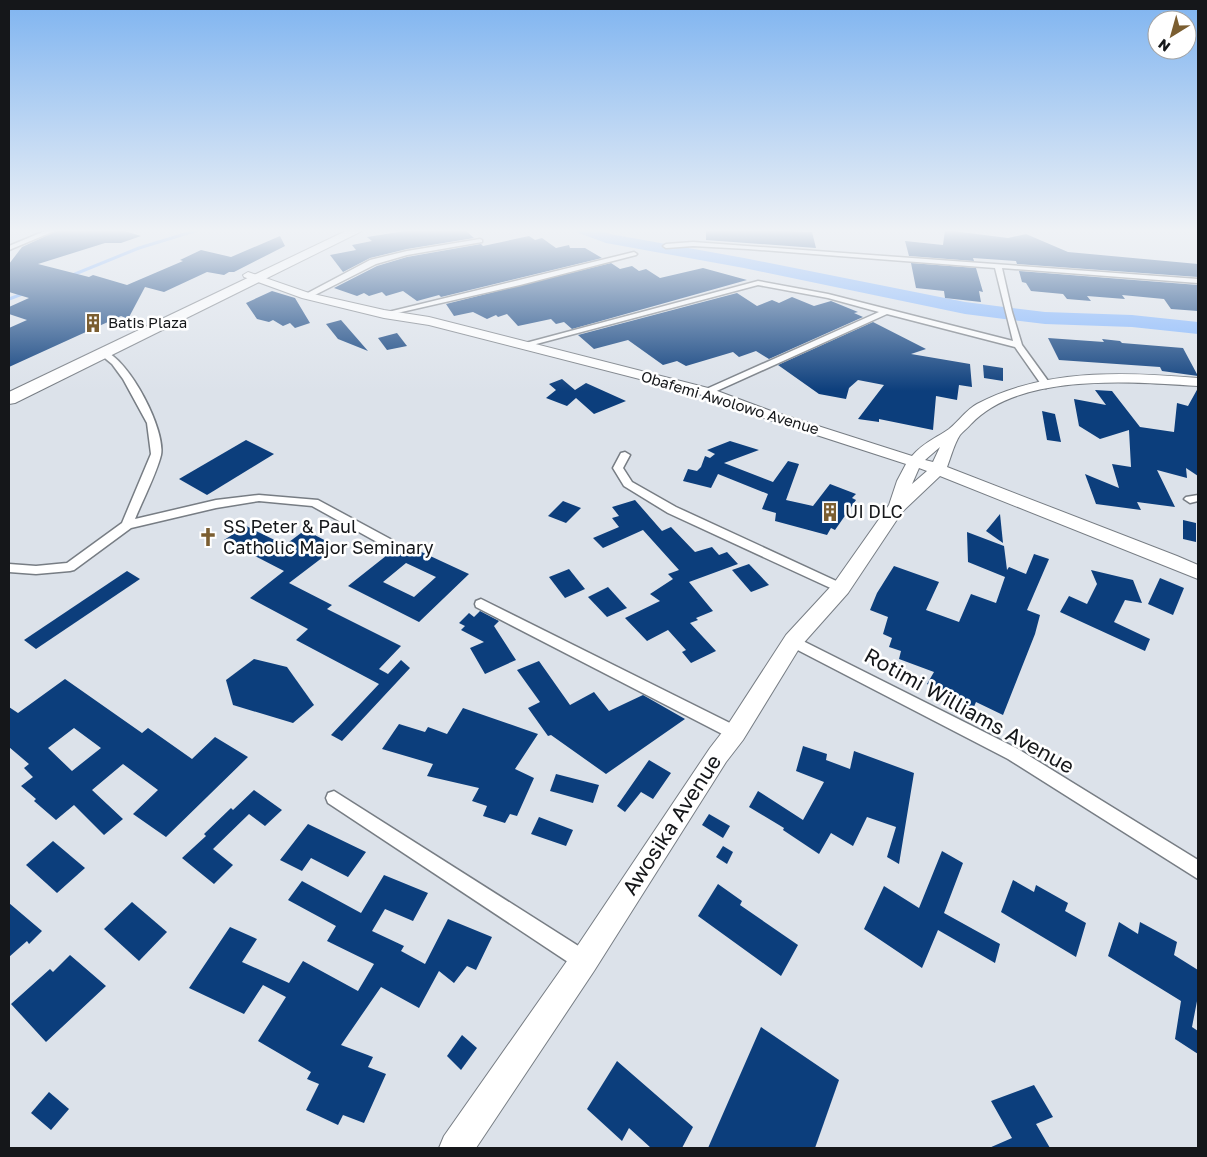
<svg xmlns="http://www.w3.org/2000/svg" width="1207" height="1157" font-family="'Golos Text',sans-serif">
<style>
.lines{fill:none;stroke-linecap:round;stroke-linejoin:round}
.stream{stroke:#81b4fd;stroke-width:3}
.river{fill:#81b4fd;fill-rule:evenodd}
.building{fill:#0c3e7c;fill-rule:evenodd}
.street-casing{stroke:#777d84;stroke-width:3}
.secondary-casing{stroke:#777d84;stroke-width:2}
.highway-casing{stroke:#777d84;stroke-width:2}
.street{fill:#fff;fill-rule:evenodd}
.secondary{fill:#fff;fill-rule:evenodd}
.highway{fill:#fff;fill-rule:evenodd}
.labels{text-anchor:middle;stroke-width:5;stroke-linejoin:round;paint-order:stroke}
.far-poi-label{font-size:15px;fill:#15171a;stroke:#fff;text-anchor:start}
.far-street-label{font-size:15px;fill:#15171a;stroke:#fff}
.poi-label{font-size:18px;fill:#15171a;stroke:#fff;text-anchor:start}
.near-street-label{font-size:21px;fill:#15171a;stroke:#fff}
</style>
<rect width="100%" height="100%" fill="#dce2ea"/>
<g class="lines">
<g class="stream">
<polyline points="70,276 139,248 201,229"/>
<polyline points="9,299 25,293"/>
</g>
<polygon class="river" points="574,229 597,229 610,234 744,258 965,302 1045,312 1132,315 1198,322 1198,334 1132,327 1045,324 965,314 744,268 606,243 576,232"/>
</g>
<g class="building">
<polygon points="61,229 118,229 141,236 121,243 105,243 38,264 89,277 93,275 127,285 183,261 180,260 201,250 231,257 280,236 285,246 234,272 229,272 224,275 207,272 164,292 145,287 128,319 121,316 9,367 9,328 27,320 9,314 9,307 29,298 9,292 9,264 22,247"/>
<polygon points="418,229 464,229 474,238 407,249 370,258 343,272 330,255 356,250 352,245 372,241 367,237"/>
<polygon points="706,229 812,232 816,248 706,240"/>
<polygon points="945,230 1008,238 1026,234 1068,252 1198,264 1198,277 1017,264 1016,261 973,258 974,261 909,256 905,241 943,245"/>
<polygon points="529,236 535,240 542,238 556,248 569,245 570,248 585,248 602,258 441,297 439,295 417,301 403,291 386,296 382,292 369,296 364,293 357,296 334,288 377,266 407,257 481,244 483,246"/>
<polygon points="611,263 620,269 632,266 639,271 646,269 660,278 703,268 747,280 572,329 564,322 556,324 551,319 518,326 507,314 498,317 496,315 487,319 473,312 454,316 446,304"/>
<polygon points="911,263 976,268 983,292 979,291 981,302 945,298 944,291 916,288"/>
<polygon points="1019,271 1198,285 1198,311 1171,309 1164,299 1122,295 1125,299 1087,296 1091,301 1067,299 1063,294 1031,291 1026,283 1022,282"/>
<polygon points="272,291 295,298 310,323 295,328 290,323 283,326 273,320 269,322 257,319 246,303"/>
<polygon points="737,293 757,306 772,300 779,303 792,297 814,306 831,301 858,312 854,313 863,317 769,359 756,351 739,357 733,352 686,366 677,361 663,365 628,340 594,349 578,335"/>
<polygon points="341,320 368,351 338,339 326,324"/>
<polygon points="873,322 926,349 911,354 970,364 972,387 959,385 957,400 936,396 933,430 879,419 879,422 858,419 884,385 858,380 849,388 846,399 819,394 778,365"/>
<polygon points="397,333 407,346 387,350 378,338"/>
<polygon points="1048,338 1104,342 1102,339 1120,341 1122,343 1183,348 1198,376 1162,371 1160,367 1059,360"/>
<polygon points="983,365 1003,368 1003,381 984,378"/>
<polygon points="562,379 575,390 586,383 626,401 594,414 576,398 567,406 546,398 556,390 549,384"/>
<polygon points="1198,388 1198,476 1186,468 1187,478 1157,470 1175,507 1137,502 1141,510 1096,504 1085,474 1119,488 1112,464 1131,467 1129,430 1100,439 1079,426 1074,399 1106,405 1095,390 1112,391 1140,427 1174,432 1177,403 1188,406"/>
<polygon points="1042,411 1055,414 1061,442 1047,440"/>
<polygon points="246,440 274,454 207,495 179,479"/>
<polygon points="730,441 759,450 724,463 773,482 788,461 799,464 786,500 813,506 830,484 856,494 852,498 856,500 835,530 831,528 827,535 775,521 776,513 762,509 768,494 718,474 711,488 683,481 688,469 697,471 701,467 705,456 710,458 715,454 707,450"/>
<polygon points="635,500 662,531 671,527 695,552 712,547 719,555 727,552 738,564 689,582 713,611 696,618 698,620 690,623 716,651 691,663 682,652 686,650 668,630 647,641 625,618 660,601 650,594 673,579 668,574 679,570 643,530 603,548 593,538 619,527 612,518 619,516 612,507"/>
<polygon points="563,501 581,508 566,523 548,516"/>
<polygon points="1000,514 1003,543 986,531"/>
<polygon points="1183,520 1196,523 1196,542 1183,539"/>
<polygon points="246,526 285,545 305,530 334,545 333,547 335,548 289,583 332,605 327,609 401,646 379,669 388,674 401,660 410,668 342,741 331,735 379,684 296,640 308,629 250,598 284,571 224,540"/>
<polygon points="967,532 1004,546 1007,570 1009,567 1026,574 1034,554 1049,559 1027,610 1040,615 1035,634 1003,715 976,702 973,709 948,697 949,694 927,684 934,672 899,659 901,651 889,647 892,638 883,634 888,617 870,610 877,593 894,566 939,582 926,610 959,622 971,594 996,603 1005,577 968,562"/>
<path d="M 400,542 L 469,574 L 419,622 L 348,586 L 396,548 ZM 406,563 L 436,577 L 414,597 L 383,582 Z"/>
<polygon points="749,564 769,585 751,592 732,570"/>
<polygon points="569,569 585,589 565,598 549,577"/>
<polygon points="1091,570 1133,580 1142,603 1125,600 1114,622 1150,639 1145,651 1060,612 1069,596 1087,604 1097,584"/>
<polygon points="127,571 140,579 36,649 24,640"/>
<polygon points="1160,578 1184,588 1173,615 1148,604"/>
<polygon points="608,587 627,608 607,617 588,597"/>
<polygon points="480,611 499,621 494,626 516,660 485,674 470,648 484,642 461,630 465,626 459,623 469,613 474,617"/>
<polygon points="254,659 287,667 314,705 293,723 233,705 226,680"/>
<polygon points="539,661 570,705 594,692 609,711 643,695 685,719 606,774 551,735 548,736 528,708 540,702 517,670"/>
<path d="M 65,679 L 142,733 L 148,728 L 192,759 L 215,737 L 248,757 L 166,837 L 133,814 L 158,790 L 123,764 L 92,790 L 123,819 L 104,835 L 74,805 L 56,820 L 34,801 L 36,799 L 21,786 L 33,777 L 24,768 L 29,764 L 9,747 L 9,707 L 18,713 ZM 74,728 L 101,748 L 72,771 L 48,748 Z"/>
<polygon points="463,708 538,734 515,769 534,778 517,816 510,814 505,823 483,816 487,806 472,801 479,788 427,776 433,764 382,749 399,724 425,732 428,727 447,734"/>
<polygon points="803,746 827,754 826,760 850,769 854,751 914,773 899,864 887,857 896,827 867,817 853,846 831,833 819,854 783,830 784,828 749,807 758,791 803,820 824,782 796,771"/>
<polygon points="649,760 671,773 653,799 641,792 625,812 617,806"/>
<polygon points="556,774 599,785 593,803 550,791"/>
<polygon points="254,790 282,810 265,826 249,814 213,849 233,865 214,884 182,858 206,836 204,834 231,808 233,810"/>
<polygon points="709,814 730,826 723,838 702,825"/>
<polygon points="539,817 573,830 566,846 531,834"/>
<polygon points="308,824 366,852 348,877 311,858 302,871 280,860"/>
<polygon points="53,841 85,868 57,893 26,865"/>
<polygon points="723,846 733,852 727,864 716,857"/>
<polygon points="942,851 963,863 944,913 1000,944 995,963 938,930 922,968 864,929 884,886 919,908"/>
<polygon points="384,875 428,893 413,921 385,909 372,931 404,946 401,951 425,964 448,919 492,937 476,970 467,966 454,983 439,971 419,1008 381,987 341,1045 373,1057 368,1067 386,1074 364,1123 343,1115 338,1125 306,1110 319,1084 307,1079 311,1072 258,1041 286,997 263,985 244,1014 189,988 230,927 257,939 242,962 289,983 303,961 358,991 374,964 327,941 336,926 288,900 302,881 361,913"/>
<polygon points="1013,880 1034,892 1036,885 1068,903 1065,911 1086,923 1076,957 1001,912"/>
<polygon points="718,884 742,901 740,905 798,945 781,976 698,916"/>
<polygon points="132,902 167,932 139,961 104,929"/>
<polygon points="9,903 42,931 29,944 27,941 9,957"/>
<polygon points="1119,922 1138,934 1140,922 1177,942 1174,955 1198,970 1198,996 1192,1027 1198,1031 1198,1054 1175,1039 1181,1001 1108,956"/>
<polygon points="70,955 106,986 46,1042 11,1004 50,969 53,972"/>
<polygon points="761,1027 839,1080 815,1148 708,1148"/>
<polygon points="462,1035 477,1048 461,1070 447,1056"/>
<polygon points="617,1061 693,1127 682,1148 651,1148 629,1128 622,1141 587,1109"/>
<polygon points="1034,1085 1053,1117 1036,1124 1050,1148 989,1148 1012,1138 991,1101"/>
<polygon points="49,1092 69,1109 51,1130 31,1113"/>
</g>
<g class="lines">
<g class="street-casing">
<g id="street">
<polygon points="50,229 59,229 9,250 9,246"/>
<polygon points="480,239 482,240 482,242 407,255 376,264 309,298 302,296 370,260 407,251"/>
<polygon points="693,242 1198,279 1198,283 1002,268 1012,312 1022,345 1051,385 1046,388 1043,387 1015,347 887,314 710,394 704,394 704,390 879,312 828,298 758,285 525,347 518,345 758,281 828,294 1013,341 995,268 748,249 693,246 666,248 663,246 666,244"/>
<polygon points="634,252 637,254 636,255 520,285 384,316 380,314"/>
<path d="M 104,351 C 129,359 166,430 161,455 C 157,472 142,502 135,519 L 216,500 L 259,495 L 318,500 L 394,541 L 396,544 L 394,547 L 386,547 L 312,506 L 259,501 L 216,508 L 131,528 L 74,570 L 70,571 L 36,574 L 9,572 L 9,564 L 36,566 L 67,563 L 122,523 L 151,454 L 147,423 L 123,379 L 112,364 L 100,354 Z"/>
<polygon points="625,452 630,455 623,468 632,482 676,507 845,585 847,588 845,591 837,591 668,513 624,486 613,468 621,453"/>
<polygon points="1198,495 1198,501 1190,503 1184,499 1186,497"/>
<polygon points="481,599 740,728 743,733 740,738 735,739 730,738 476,607 475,604 476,601"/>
<polygon points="793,636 1018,749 1198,860 1198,879 1008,759 788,645 786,641 788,637"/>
<polygon points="334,791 591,954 594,961 591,968 584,971 577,968 328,803 326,798 328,793"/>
</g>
</g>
<g class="secondary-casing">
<path id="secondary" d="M 248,272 L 309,293 L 384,310 L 429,317 L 712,389 L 771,411 L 912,456 C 923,443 936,438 949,429 C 959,421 966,410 977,404 C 1045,368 1125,372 1198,378 L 1198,386 C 1133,382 1020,372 971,424 C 968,428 963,431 960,435 C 954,444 951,457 947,467 L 1177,556 L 1198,565 L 1198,579 L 940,476 L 902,512 L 848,593 L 800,647 L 743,740 L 726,762 L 594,971 L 476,1148 L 439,1148 L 444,1136 L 574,951 L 710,748 L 727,726 L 786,635 L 834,583 L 889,505 L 897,481 L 906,464 L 761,417 L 702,395 L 429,325 L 384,318 L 302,298 L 244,277 L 243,275 ZM 940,447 L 933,462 L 925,460 ZM 919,468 L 927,471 L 912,484 Z"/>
</g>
<g class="highway-casing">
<polygon id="highway" points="350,229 366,229 15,403 9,404 9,392"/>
</g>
<use href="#street" class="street"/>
<use href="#secondary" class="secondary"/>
<use href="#highway" class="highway"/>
</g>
<linearGradient id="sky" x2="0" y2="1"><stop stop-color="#7fb4f0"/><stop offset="0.59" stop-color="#eff2f6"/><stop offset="1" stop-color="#eff2f6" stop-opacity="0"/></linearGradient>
<rect width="1207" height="391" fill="url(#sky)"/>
<defs>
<g id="building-bare" transform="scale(1.5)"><path d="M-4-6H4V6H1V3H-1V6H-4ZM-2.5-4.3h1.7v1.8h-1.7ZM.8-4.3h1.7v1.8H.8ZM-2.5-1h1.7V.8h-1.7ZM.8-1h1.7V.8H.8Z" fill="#7b5e31" stroke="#fff" stroke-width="2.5" paint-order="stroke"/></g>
<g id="church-bare" transform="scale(1.5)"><path d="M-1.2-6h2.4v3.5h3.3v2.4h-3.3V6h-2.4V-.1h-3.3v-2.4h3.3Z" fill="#7b5e31" stroke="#fff" stroke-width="2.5" paint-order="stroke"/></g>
</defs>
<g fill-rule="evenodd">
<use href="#building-bare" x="93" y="323"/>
<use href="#building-bare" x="830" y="512"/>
<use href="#church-bare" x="208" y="537"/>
</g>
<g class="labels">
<g class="far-poi-label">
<text x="108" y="328">Batis Plaza</text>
</g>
<g class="far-street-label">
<text transform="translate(730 403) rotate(17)" y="5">Obafemi Awolowo Avenue</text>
</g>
<g class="poi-label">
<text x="845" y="518">UI DLC</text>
<text x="223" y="533">SS Peter &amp; Paul<tspan x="223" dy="21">Catholic Major Seminary</tspan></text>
</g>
<g class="near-street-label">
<text transform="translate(969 711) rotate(29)" y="7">Rotimi Williams Avenue</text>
<text transform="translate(672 825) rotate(-57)" y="7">Awosika Avenue</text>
</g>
</g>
<rect width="1207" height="1157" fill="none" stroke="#15171a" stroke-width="20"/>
<g transform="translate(1172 35) rotate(217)"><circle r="24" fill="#ffffff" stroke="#a1a2a3"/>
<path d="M0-4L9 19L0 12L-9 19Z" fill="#7b5e31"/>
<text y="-8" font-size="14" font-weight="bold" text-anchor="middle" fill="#15171a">N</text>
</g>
</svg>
